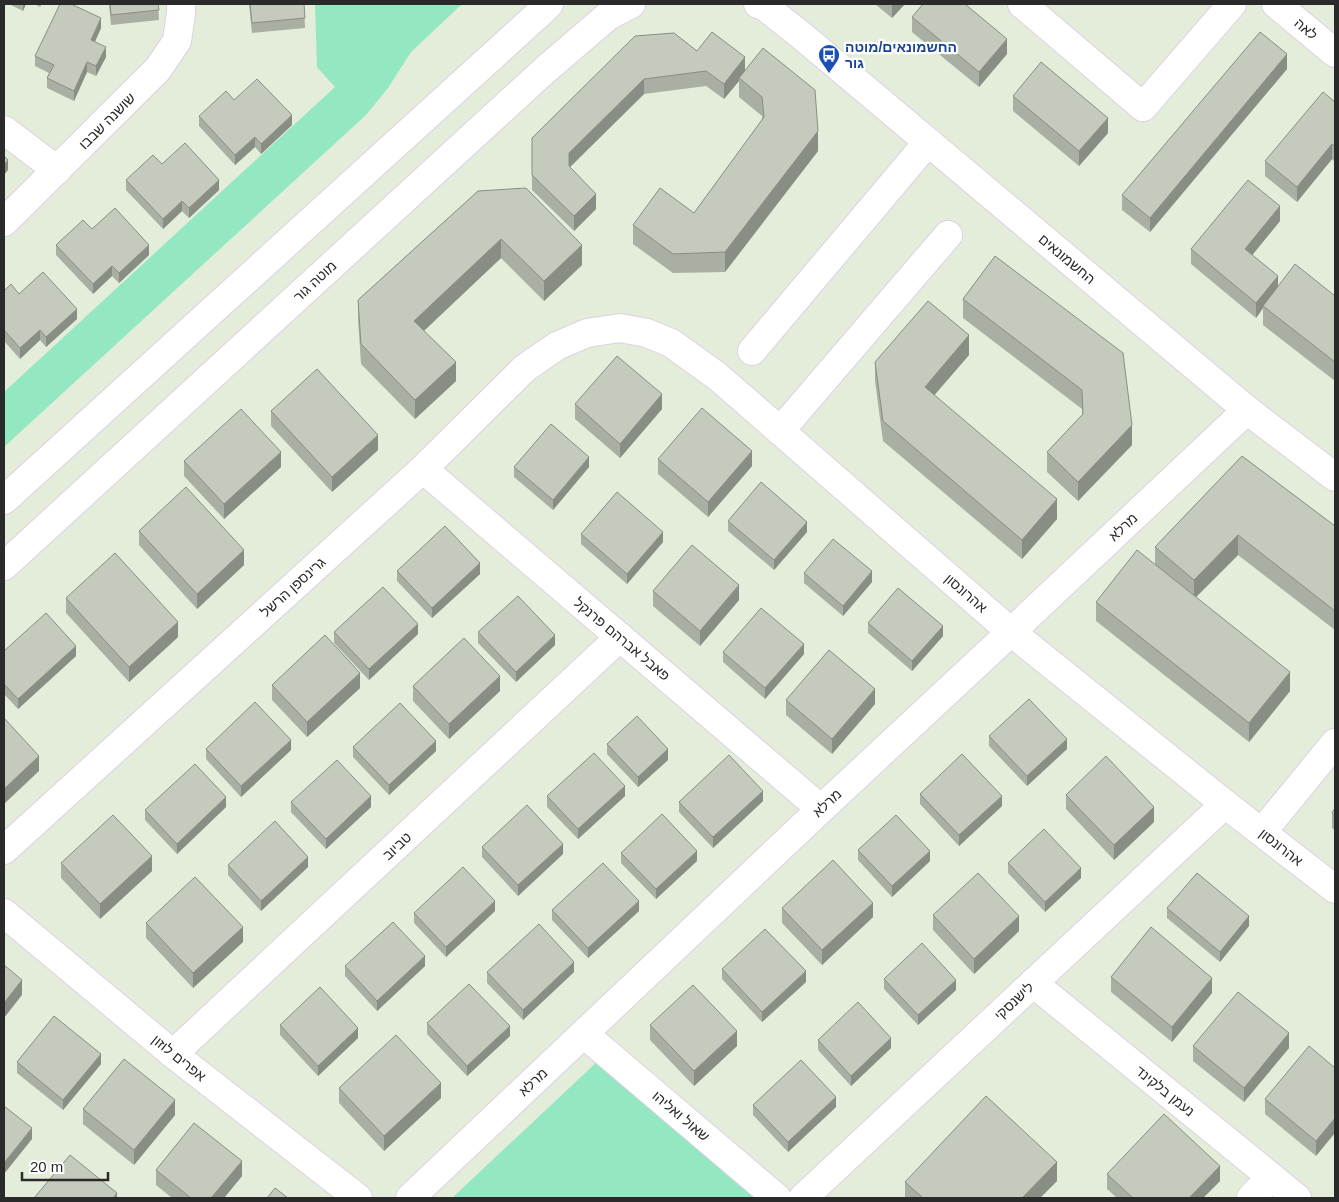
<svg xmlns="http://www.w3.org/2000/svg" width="1339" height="1202" font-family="Helvetica,'Noto Sans Hebrew',sans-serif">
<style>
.green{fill:#93e7c1}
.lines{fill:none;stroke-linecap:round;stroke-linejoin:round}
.minor-casing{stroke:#ded0e4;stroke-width:30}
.minor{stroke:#fff;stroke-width:28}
.wall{fill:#a9afa3}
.shaded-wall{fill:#898e84}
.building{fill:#c4cbbd;stroke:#898e84}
.labels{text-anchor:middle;stroke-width:4.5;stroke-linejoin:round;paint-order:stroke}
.street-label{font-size:14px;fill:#2a2a2a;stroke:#fff}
.transit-label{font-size:14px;font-weight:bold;fill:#164399;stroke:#fff;text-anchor:start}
</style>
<rect width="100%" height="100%" fill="#e4edda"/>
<g class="green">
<polygon points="315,4 462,4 411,52 388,88 366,115 4,447 4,392 335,87 317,67"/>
<polygon points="599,1060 757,1198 452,1198"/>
</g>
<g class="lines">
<g class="minor-casing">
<g id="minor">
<polyline points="758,4 764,6 802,36 1247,410 1335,477"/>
<polyline points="1022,4 1143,107 1232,4"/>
<polyline points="1276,4 1335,53"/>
<polyline points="4,130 57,170"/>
<polyline points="4,222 158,69 177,41 181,13 181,4"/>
<polyline points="752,351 928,142"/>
<polyline points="780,431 948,235"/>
<polyline points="423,469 821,809"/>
<polyline points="4,500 542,11 549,4"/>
<polyline points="4,566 545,70 608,16 631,4"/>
<polyline points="1262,832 1335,743"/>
<polyline points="4,850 423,469 525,368 557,346 587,333 620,328 647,333 671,343 717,376 1011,632 1225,804 1335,889"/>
<polyline points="4,913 173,1054 358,1198"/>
<polyline points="1033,983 1297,1198"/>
<polyline points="584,1034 777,1198"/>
<polyline points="173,1054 620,637"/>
<polyline points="410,1198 821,809 1011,632 1247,410"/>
<polyline points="803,1198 1225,804"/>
<polyline points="1251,1198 1271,1177"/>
</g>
</g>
<use href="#minor" class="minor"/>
</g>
<g class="wall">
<polygon points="9,4 26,4 23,11"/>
<polygon points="34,4 42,4 40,7"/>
<polygon points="109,4 158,4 159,20 111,25"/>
<polygon points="249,4 304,4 305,28 252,33"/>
<polygon points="875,4 905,4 892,18"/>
<polygon points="912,17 1007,54 979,87 912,32"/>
<polygon points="101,28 95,42 106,57 96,76 87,72 74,101 47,88 47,78 49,73 35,66 35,56"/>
<polygon points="697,51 745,70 818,151 725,272 673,273 633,244 633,225 694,213 762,120 762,116 739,97 739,81 724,99 706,86 644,94 570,167 596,209 574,231 532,190 532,138"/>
<polygon points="1287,69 1150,232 1122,210 1122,195"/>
<polygon points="1013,96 1108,133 1079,166 1013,111"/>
<polygon points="1335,102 1335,162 1332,159 1297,202 1265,176 1265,161"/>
<polygon points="199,116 292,125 261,154 255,147 235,165 199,126"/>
<polygon points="162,164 219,190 189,218 182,211 163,229 126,190 126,180"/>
<polygon points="478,191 582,265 544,301 501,258 424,331 456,381 415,419 361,364 358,319 358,300"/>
<polygon points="1280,221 1252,255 1278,287 1335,296 1335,381 1263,325 1263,308 1256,318 1191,264 1191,249"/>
<polygon points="92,229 149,255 119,283 112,276 93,294 56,255 56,245"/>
<polygon points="995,256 1132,445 1078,501 1047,472 1047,452 1082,415 1082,409 963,318 963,299"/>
<polygon points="4,291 19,294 77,319 46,347 40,340 20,359 4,341"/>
<polygon points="969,355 934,395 1057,519 1022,559 883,441 875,381 875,362"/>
<polygon points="575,404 662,409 620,458 575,419"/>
<polygon points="271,411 378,450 332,492 271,426"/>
<polygon points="1242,456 1335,526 1335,630 1238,555 1196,597 1290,691 1249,742 1096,621 1096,602 1155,565 1155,547"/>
<polygon points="658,459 752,466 708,517 658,474"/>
<polygon points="184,461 281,467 224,519 184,476"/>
<polygon points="514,467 589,467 553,510 514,477"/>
<polygon points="728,521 807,532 774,570 728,531"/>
<polygon points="139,531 244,565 197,609 139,545"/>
<polygon points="581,534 663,542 627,584 581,544"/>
<polygon points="397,571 480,574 432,618 397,581"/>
<polygon points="804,573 872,582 843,616 804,583"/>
<polygon points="653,591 739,600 700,646 653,606"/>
<polygon points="66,598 178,637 129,682 66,613"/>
<polygon points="868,623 943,636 912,671 868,633"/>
<polygon points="334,632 418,634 369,680 334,643"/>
<polygon points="478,632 555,645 516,682 478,643"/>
<polygon points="4,651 76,656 18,709 4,694"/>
<polygon points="723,652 804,654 765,699 723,662"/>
<polygon points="272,685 360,688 307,737 272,700"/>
<polygon points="413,686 500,691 449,739 413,701"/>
<polygon points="786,700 875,704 832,754 786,715"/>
<polygon points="989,736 1067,749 1027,786 989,746"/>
<polygon points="607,744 668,760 638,787 607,754"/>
<polygon points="353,747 436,751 389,795 353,757"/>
<polygon points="206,749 291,750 241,797 206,759"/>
<polygon points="920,794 1002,806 959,846 920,804"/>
<polygon points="1066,795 1154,822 1114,860 1066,809"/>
<polygon points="547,796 625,796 578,839 547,807"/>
<polygon points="763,801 713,848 679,812 679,802"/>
<polygon points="291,802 371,807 326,849 291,812"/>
<polygon points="226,807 177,854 145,820 145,810"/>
<polygon points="1335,808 1335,831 1332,828 1332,813"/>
<polygon points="482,847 563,854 518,896 482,857"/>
<polygon points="858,850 930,861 892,897 858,860"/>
<polygon points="621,853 697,861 656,899 621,863"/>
<polygon points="61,863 152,871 100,919 61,878"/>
<polygon points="1008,863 1081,878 1045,912 1008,873"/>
<polygon points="228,865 308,867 261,911 228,875"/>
<polygon points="782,908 873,917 822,965 782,923"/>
<polygon points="1167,908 1249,926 1220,962 1167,918"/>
<polygon points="552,910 639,911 588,958 552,920"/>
<polygon points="495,911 446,957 414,923 414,913"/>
<polygon points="933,915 1019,931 974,974 933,930"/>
<polygon points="146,923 243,942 193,988 146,938"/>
<polygon points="345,966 425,966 377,1011 345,976"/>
<polygon points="722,969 806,982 762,1022 722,979"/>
<polygon points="487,972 574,972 523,1020 487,983"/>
<polygon points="1111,977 1212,993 1172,1042 1111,992"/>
<polygon points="884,979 956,990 918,1025 884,989"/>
<polygon points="427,1023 510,1036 467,1076 427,1034"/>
<polygon points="280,1025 358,1038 318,1076 280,1035"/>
<polygon points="650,1025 737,1046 694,1086 650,1040"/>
<polygon points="818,1040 891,1048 851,1086 818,1050"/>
<polygon points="1193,1046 1289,1048 1244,1102 1193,1061"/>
<polygon points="17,1062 101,1064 63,1110 17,1073"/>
<polygon points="1335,1068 1316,1156 1265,1114 1265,1099"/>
<polygon points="339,1088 441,1098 384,1151 339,1103"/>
<polygon points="753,1105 836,1107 788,1152 753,1115"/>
<polygon points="83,1109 175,1115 134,1165 83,1124"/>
<polygon points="156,1170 242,1176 224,1198 172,1198 156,1185"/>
<polygon points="1107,1174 1220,1181 1203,1198 1117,1198 1107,1189"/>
<polygon points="1057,1181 1040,1198 905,1198 905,1182"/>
</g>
<g class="shaded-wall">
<polygon points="23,4 26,4 23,11"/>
<polygon points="892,4 905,4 892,18"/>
<polygon points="101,18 101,28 91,50 91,40"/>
<polygon points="1007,39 1007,54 979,87 979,72"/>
<polygon points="106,47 106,57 96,76 96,66"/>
<polygon points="1287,54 1287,69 1150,232 1150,218"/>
<polygon points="745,57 745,72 739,78 739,81 724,99 724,84"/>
<polygon points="87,62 87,72 74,101 74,91"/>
<polygon points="644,79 644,94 569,168 569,153"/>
<polygon points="292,115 292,125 261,154 261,144"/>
<polygon points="1108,118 1108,133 1079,166 1079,151"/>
<polygon points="818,131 818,151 725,272 725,252"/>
<polygon points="255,137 255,147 235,165 235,155"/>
<polygon points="1332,144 1332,159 1297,202 1297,187"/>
<polygon points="8,160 8,170 4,175 4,165"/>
<polygon points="219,180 219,190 189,218 189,208"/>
<polygon points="596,194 596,209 574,231 574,216"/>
<polygon points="182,201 182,211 163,229 163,219"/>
<polygon points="1280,206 1280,221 1245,264 1245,249"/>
<polygon points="501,239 501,258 414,340 414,321"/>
<polygon points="149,245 149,255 119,283 119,273"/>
<polygon points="582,245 582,265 544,301 544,281"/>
<polygon points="112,266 112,276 93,294 93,284"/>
<polygon points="1278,276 1278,291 1263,306 1263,308 1256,318 1256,303"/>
<polygon points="77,309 77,319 46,347 46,337"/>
<polygon points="40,330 40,340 20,359 20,348"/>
<polygon points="969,335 969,355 925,406 925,387"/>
<polygon points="456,362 456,381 415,419 415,400"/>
<polygon points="662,394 662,409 620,458 620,444"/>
<polygon points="1132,425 1132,445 1078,501 1078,482"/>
<polygon points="378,435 378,450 332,492 332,477"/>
<polygon points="752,451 752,466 708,517 708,502"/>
<polygon points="281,452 281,467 224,519 224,504"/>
<polygon points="589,457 589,467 553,510 553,500"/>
<polygon points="1057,499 1057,519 1022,559 1022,540"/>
<polygon points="807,522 807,532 774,570 774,560"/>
<polygon points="663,532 663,542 627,584 627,574"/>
<polygon points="1238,535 1238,555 1194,599 1194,580"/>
<polygon points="244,550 244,565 197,609 197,594"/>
<polygon points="480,563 480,574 432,618 432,608"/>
<polygon points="872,571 872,582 843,616 843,606"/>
<polygon points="739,585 739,600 700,646 700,631"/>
<polygon points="178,622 178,637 129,682 129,667"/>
<polygon points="418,624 418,634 369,680 369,669"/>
<polygon points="943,626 943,636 912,671 912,661"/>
<polygon points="555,635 555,645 516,682 516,672"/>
<polygon points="804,644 804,654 765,699 765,688"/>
<polygon points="76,646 76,656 18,709 18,699"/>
<polygon points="1290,672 1290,691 1249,742 1249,723"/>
<polygon points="360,673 360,688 307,737 307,722"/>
<polygon points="500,676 500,691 449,739 449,724"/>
<polygon points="875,689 875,704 832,754 832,739"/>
<polygon points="1067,739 1067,749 1027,786 1027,776"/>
<polygon points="291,740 291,750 241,797 241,786"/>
<polygon points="436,741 436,751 389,795 389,785"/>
<polygon points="668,749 668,760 638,787 638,777"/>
<polygon points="39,756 39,771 4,804 4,789"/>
<polygon points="625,786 625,796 578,839 578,829"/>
<polygon points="763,791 763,801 713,848 713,837"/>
<polygon points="371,796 371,807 326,849 326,839"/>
<polygon points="1002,796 1002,806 959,846 959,835"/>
<polygon points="226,797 226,807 177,854 177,844"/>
<polygon points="1154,807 1154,822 1114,860 1114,845"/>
<polygon points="563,844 563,854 518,896 518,885"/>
<polygon points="697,851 697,861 656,899 656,889"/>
<polygon points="930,851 930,861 892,897 892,886"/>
<polygon points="152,856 152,871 100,919 100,904"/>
<polygon points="308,857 308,867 261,911 261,901"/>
<polygon points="1081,868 1081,878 1045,912 1045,902"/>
<polygon points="495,901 495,911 446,957 446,947"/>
<polygon points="639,901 639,911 588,958 588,948"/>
<polygon points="873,903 873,917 822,965 822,950"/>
<polygon points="1019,916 1019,931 974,974 974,959"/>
<polygon points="1249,916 1249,926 1220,962 1220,952"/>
<polygon points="243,927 243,942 193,988 193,973"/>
<polygon points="425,956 425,966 377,1011 377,1001"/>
<polygon points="574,962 574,972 523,1020 523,1010"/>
<polygon points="806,971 806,982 762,1022 762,1012"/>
<polygon points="1212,978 1212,993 1172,1042 1172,1027"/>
<polygon points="22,980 22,995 4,1018 4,1003"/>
<polygon points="956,980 956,990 918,1025 918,1015"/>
<polygon points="510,1026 510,1036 467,1076 467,1066"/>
<polygon points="358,1028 358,1038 318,1076 318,1066"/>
<polygon points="737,1031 737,1046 694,1086 694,1071"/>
<polygon points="1289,1033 1289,1048 1244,1102 1244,1088"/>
<polygon points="891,1038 891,1048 851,1086 851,1076"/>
<polygon points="101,1054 101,1064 63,1110 63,1100"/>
<polygon points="441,1083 441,1098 384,1151 384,1136"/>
<polygon points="836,1097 836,1107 788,1152 788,1142"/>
<polygon points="175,1100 175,1115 134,1165 134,1150"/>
<polygon points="1335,1118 1335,1133 1316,1156 1316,1141"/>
<polygon points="32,1128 32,1139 4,1174 4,1163"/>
<polygon points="242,1161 242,1176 224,1198 211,1198"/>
<polygon points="1057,1162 1057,1181 1040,1198 1022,1198"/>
<polygon points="1220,1166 1220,1181 1203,1198 1189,1198"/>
<polygon points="117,1193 117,1198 113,1198"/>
</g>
<g class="building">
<polygon points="60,4 71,4 101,18 91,40 106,47 96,66 87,62 74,91 47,78 54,65 35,56"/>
<polygon points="110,4 158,4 159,10 111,15"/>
<polygon points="250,4 304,4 305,18 252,23"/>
<polygon points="923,4 965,4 1007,39 979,72 912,17"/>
<polygon points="712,32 745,57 724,84 706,71 644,79 569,153 569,166 596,194 574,216 532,175 532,138 635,36 674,33 697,51"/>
<polygon points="1260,32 1287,54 1150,218 1122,195"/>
<polygon points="763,48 815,90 818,131 725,252 673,254 633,225 660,188 694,213 764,117 762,97 739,78"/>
<polygon points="1041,62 1108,118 1079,151 1013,96"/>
<polygon points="257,79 292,115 261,144 255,137 235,155 199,116 226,91 234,100"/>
<polygon points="1323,92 1335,102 1335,147 1332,144 1297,187 1265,161"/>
<polygon points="185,143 219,180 189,208 182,201 163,219 126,180 153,155 162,164"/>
<polygon points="4,156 8,160 4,165"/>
<polygon points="1248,180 1280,206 1245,249 1278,276 1256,303 1191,249"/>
<polygon points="526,188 582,245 544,281 501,239 414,321 456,362 415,400 361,344 358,300 478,191"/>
<polygon points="115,208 149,245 119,273 112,266 93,284 56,245 83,220 92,229"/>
<polygon points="995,256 1123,353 1132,425 1078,482 1047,452 1083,414 1082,390 963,299"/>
<polygon points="1295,264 1335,296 1335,362 1263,306"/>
<polygon points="43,272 77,309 46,337 40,330 20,348 4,330 4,291 11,284 19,294"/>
<polygon points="928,301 969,335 925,387 1057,499 1022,540 883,421 875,362"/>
<polygon points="617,356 662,394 620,444 575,404"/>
<polygon points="317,369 378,435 332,477 271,411"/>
<polygon points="702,408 752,451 708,502 658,459"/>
<polygon points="241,409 281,452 224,504 184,461"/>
<polygon points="551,424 589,457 553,500 514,467"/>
<polygon points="1242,456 1335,526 1335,611 1238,535 1194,580 1155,547"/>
<polygon points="761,482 807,522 774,560 728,521"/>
<polygon points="186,487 244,550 197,594 139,531"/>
<polygon points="617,492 663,532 627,574 581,534"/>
<polygon points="445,526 480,563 432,608 397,571"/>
<polygon points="833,539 872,571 843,606 804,573"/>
<polygon points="692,545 739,585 700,631 653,591"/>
<polygon points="1137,550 1290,672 1249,723 1096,602"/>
<polygon points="115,553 178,622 129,667 66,598"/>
<polygon points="383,587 418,624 369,669 334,632"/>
<polygon points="898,588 943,626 912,661 868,623"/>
<polygon points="518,596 555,635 516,672 478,632"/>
<polygon points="761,608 804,644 765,688 723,652"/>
<polygon points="46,613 76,646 18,699 4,684 4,651"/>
<polygon points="325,635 360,673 307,722 272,685"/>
<polygon points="464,638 500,676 449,724 413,686"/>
<polygon points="829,650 875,689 832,739 786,700"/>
<polygon points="1029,699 1067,739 1027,776 989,736"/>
<polygon points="255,702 291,740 241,786 206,749"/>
<polygon points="400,703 436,741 389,785 353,747"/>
<polygon points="637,716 668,749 638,777 607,744"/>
<polygon points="4,718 39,756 4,789"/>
<polygon points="594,753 625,786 578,829 547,796"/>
<polygon points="962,754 1002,796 959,835 920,794"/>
<polygon points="729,755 763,791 713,837 679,802"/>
<polygon points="1106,756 1154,807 1114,845 1066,795"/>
<polygon points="337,760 371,796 326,839 291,802"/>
<polygon points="195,764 226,797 177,844 145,810"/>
<polygon points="527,805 563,844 518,885 482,847"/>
<polygon points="1335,808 1335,816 1332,813"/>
<polygon points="662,814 697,851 656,889 621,853"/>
<polygon points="113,815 152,856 100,904 61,863"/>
<polygon points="896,815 930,851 892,886 858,850"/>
<polygon points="275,821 308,857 261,901 228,865"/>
<polygon points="1044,829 1081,868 1045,902 1008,863"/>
<polygon points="833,860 873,903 822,950 782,908"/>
<polygon points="603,863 639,901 588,948 552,910"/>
<polygon points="463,867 495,901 446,947 414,913"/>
<polygon points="978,873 1019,916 974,959 933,915"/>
<polygon points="1197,873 1249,916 1220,952 1167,908"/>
<polygon points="195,877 243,927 193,973 146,923"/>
<polygon points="393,922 425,956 377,1001 345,966"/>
<polygon points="539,924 574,962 523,1010 487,972"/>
<polygon points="1151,927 1212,978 1172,1027 1111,977"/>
<polygon points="765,929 806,971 762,1012 722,969"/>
<polygon points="922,943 956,980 918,1015 884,979"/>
<polygon points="4,965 22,980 4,1003"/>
<polygon points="469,984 510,1026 467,1066 427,1023"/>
<polygon points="693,985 737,1031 694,1071 650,1025"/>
<polygon points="320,987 358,1028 318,1066 280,1025"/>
<polygon points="1238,992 1289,1033 1244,1088 1193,1046"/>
<polygon points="858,1002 891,1038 851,1076 818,1040"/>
<polygon points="54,1016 101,1054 63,1100 17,1062"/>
<polygon points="396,1035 441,1083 384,1136 339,1088"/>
<polygon points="1309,1046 1335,1068 1335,1118 1316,1141 1265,1099"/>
<polygon points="124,1059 175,1100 134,1150 83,1109"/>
<polygon points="801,1060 836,1097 788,1142 753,1105"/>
<polygon points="986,1096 1057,1162 1022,1198 923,1198 905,1182"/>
<polygon points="4,1106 32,1128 4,1163"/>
<polygon points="1164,1114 1220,1166 1189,1198 1133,1198 1107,1174"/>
<polygon points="194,1123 242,1161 211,1198 191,1198 156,1170"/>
<polygon points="70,1155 117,1193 113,1198 34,1198"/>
<polygon points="275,1188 288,1198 267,1198"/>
</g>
<defs>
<g id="bus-pin" transform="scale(1.125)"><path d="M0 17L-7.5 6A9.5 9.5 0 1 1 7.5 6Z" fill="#1a4fb4" stroke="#fff"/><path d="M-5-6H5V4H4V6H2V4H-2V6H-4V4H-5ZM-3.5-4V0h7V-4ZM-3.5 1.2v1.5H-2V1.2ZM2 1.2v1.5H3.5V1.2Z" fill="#fff"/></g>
</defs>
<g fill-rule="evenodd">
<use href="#bus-pin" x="829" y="55"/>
</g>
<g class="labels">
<g class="street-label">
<text transform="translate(1306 29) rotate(40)" y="5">לאה</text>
<text transform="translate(107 121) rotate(-45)" y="5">שושנה שבבו</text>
<text transform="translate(1067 259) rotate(40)" y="5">החשמונאים</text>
<text transform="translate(315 281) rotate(-43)" y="5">מוטה גור</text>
<text transform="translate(1123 527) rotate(-43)" y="5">מרלא</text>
<text transform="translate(293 587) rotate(-42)" y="5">גרינספן הרשל</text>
<text transform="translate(966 593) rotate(41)" y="5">אהרונסון</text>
<text transform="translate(622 639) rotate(40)" y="5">פאבל אברהם פרנקל</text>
<text transform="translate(827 803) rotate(-43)" y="5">מרלא</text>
<text transform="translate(397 846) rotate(-43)" y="5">טביוב</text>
<text transform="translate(1281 847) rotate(38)" y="5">אהרונסון</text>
<text transform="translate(1014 1001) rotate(-43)" y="5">לישנסקי</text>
<text transform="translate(179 1058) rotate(39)" y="5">אפרים לוזון</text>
<text transform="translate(533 1082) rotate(-43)" y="5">מרלא</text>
<text transform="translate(1165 1091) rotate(39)" y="5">נעמן בלקינד</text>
<text transform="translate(681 1116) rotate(40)" y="5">שאול ואליהו</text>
</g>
<g class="transit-label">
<text x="845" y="52">החשמונאים/מוטה<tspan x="845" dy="16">גור</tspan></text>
</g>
</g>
<rect width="1339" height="1202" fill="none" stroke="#2a2a2a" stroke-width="10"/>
<path d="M22 1172v8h86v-8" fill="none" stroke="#2a2a2a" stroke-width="2.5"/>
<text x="30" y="1172" font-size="15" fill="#2a2a2a" stroke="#ffffff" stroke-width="4" paint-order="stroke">20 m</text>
</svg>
